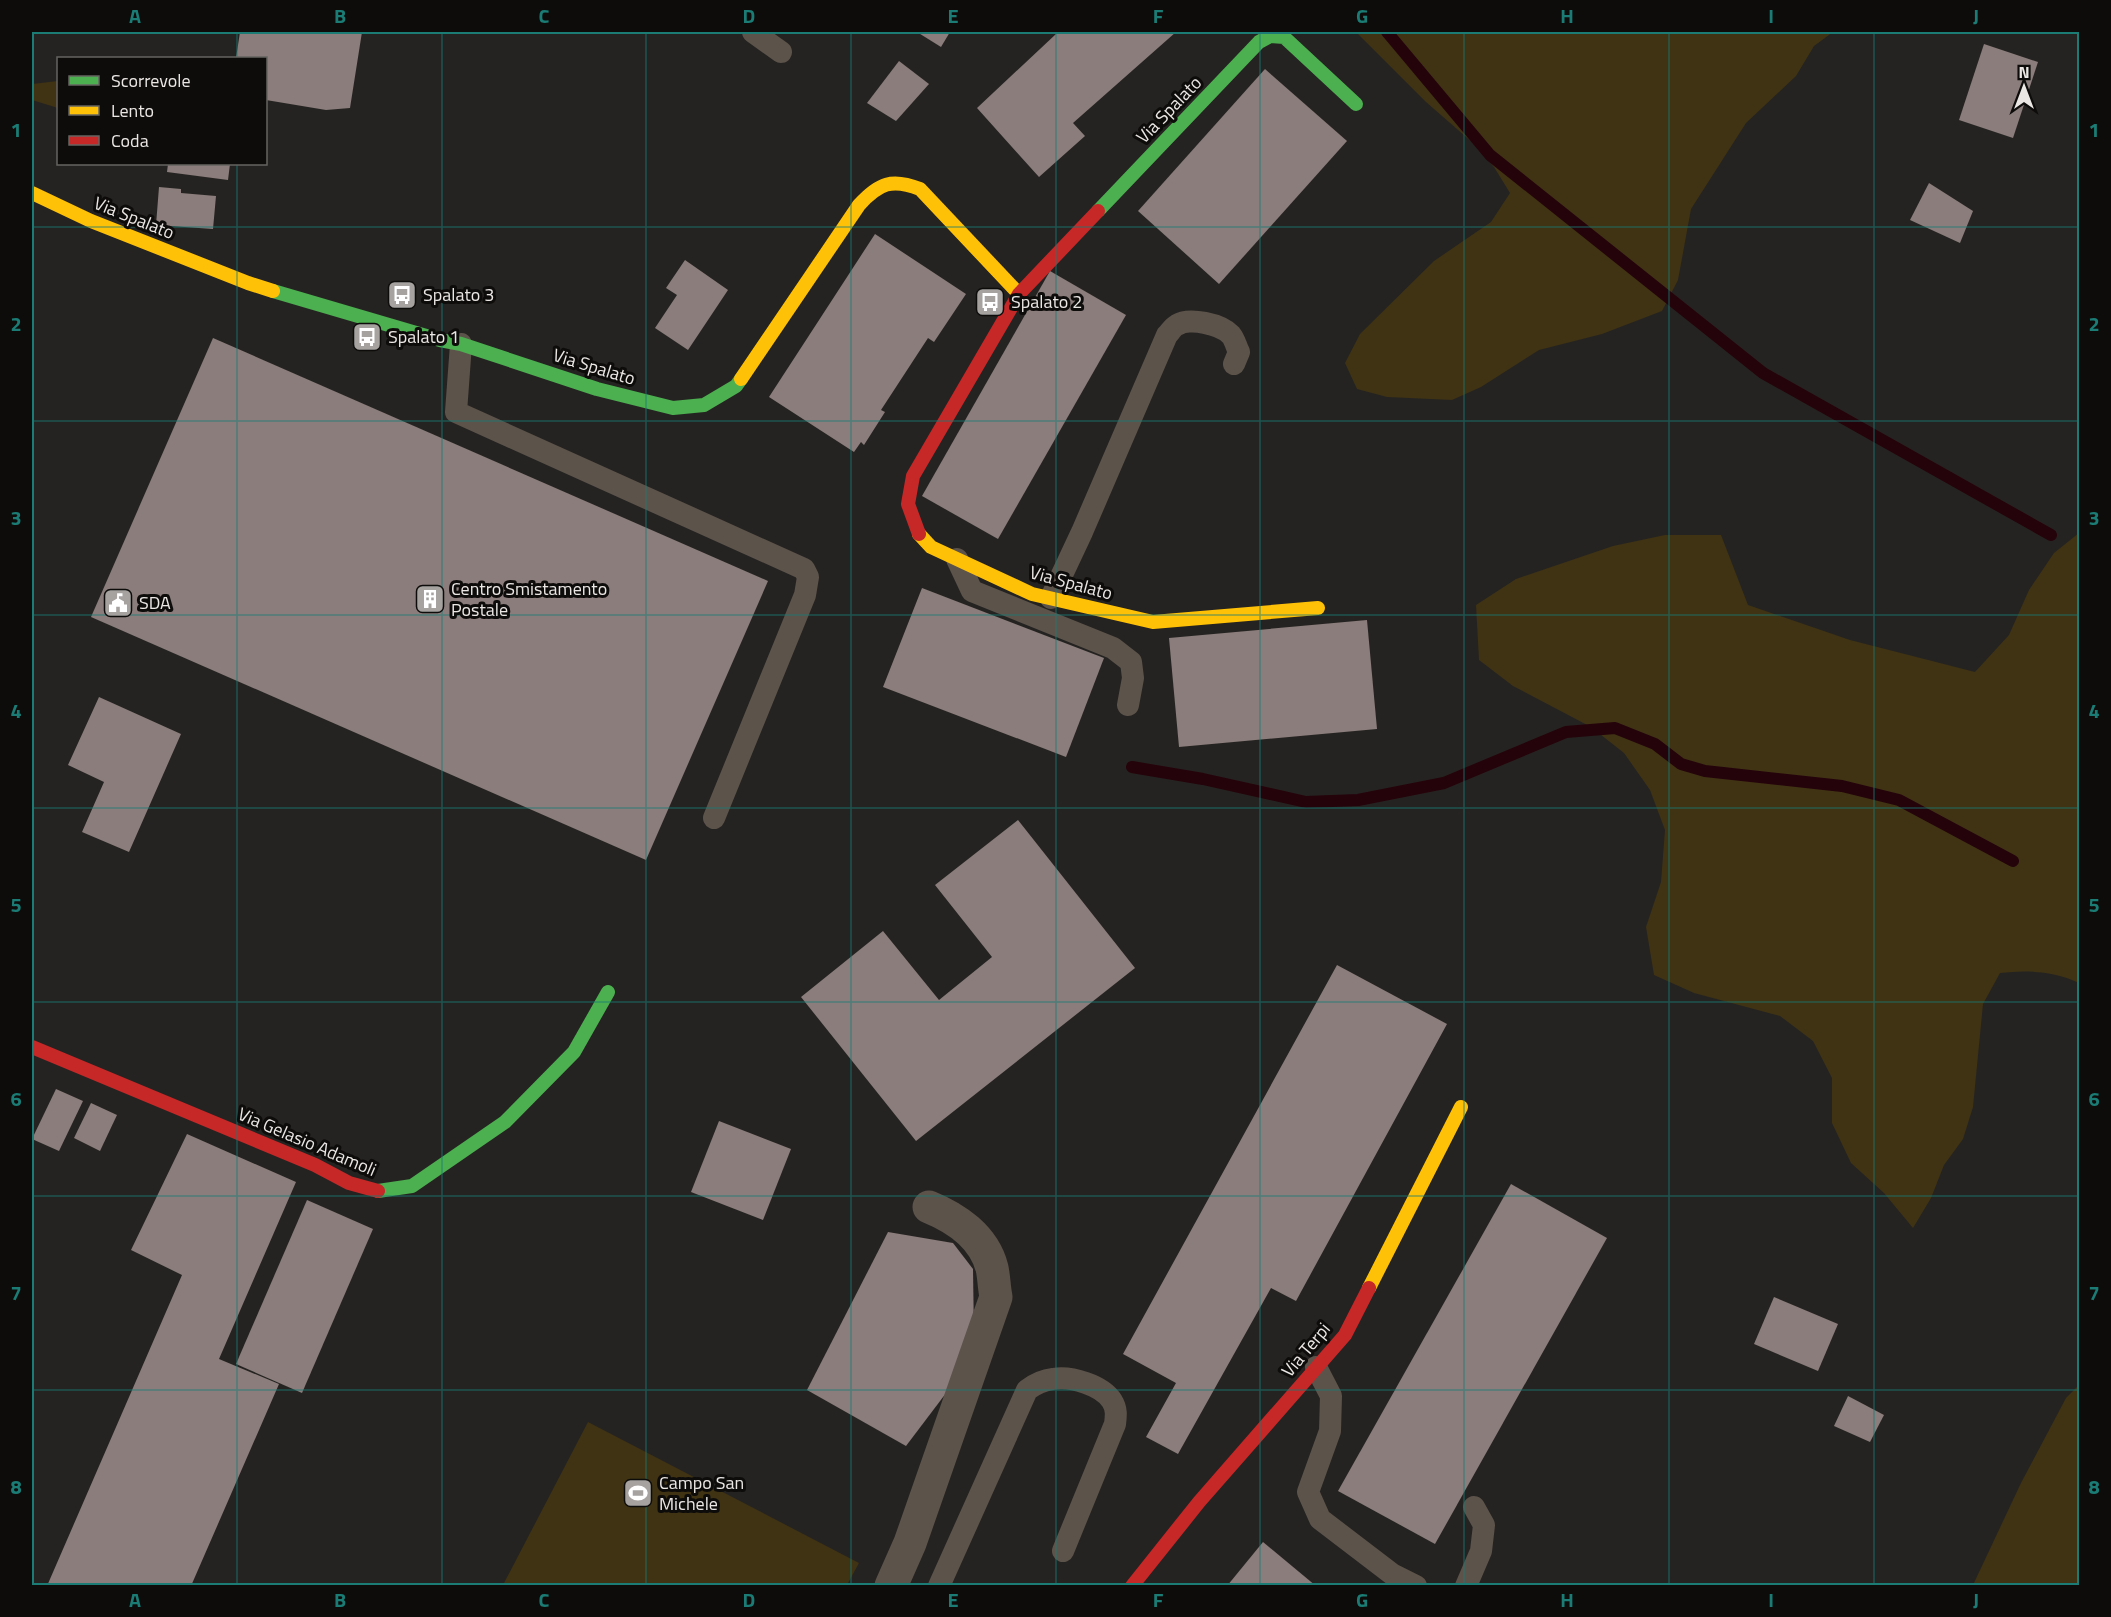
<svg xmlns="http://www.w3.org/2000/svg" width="2111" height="1617" font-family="'Titillium Web',sans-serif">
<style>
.green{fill:#3f3314}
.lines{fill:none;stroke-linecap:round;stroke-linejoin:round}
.stream{stroke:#25030b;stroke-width:12}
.building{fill:#8a7d7b}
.lane{stroke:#5c534b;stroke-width:22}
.street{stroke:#5c534b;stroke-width:33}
.fast{stroke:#4caf50;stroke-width:14}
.slow{stroke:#ffc107;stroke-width:14}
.jam{stroke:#c62828;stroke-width:14}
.grid{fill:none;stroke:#1a7c74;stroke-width:1.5;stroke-opacity:0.55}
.labels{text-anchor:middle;stroke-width:6;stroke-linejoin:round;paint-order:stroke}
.street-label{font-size:18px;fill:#eae7e5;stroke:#0e0c0b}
.poi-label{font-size:18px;fill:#eae7e5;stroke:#0e0c0b;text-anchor:start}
.neatline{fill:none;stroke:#1a7c74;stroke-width:2}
.grid-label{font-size:20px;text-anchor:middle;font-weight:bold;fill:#1a7c74}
</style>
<rect width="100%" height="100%" fill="#252321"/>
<g class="green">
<polygon points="1356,32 1833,32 1814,46 1796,76 1746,123 1691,209 1678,280 1662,311 1602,334 1539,350 1481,387 1452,400 1387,397 1357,389 1345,363 1360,334 1434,261 1491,222 1510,193 1494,167 1473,143 1426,102"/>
<polygon points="58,81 58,108 32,100 32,84"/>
<path d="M 2079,533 L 2079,983 C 2054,971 2027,970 2000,973 L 1983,1004 L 1973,1107 L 1963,1139 L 1944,1165 L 1931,1198 L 1913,1228 L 1884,1193 L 1851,1163 L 1832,1123 L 1832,1078 L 1813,1041 L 1780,1016 L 1694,993 L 1654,975 L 1646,927 L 1661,882 L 1665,830 L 1650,790 L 1624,753 L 1591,727 L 1513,686 L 1479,660 L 1476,605 L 1516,579 L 1613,546 L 1665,535 L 1721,535 L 1748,605 L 1850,640 L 1975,672 L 2009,635 L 2029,590 L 2054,553 Z"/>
<polygon points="2079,1385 2079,1585 1973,1585 2021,1483 2066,1398"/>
<polygon points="588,1422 859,1563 847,1585 503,1585"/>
</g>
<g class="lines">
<g class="stream">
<polyline points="1387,32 1490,155 1763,373 2051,535"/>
<polyline points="1132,767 1203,779 1306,802 1358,800 1444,783 1566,732 1615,728 1655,744 1681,764 1705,771 1842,786 1899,800 2013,861"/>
</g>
</g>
<g class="building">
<polygon points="240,32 362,32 350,108 326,110 266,100 266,58 236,58"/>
<polygon points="917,32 950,32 941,47"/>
<polygon points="1054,32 1176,32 1073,123 1085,136 1039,177 977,108 1056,34"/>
<polygon points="1984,44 2038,62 2013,138 1959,120"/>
<polygon points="899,61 929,84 896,121 867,103"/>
<polygon points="1265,69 1347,141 1219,284 1138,211"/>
<polygon points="168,164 230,164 228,180 167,172"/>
<polygon points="1929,183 1973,211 1960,243 1910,220"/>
<polygon points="159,187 181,189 181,193 216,196 213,229 156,225"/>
<polygon points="875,234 966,294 934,342 928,338 881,410 885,412 864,445 861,442 854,452 769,397"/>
<polygon points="685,260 728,290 688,350 655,328 677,295 666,288"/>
<polygon points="1050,271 1126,315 998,539 922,496"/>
<polygon points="213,338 768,581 646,860 91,617"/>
<polygon points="922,588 1104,658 1066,757 883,687"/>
<polygon points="1367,620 1377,729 1179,747 1169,638"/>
<polygon points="99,697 181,734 129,852 82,832 104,782 68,765"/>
<polygon points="1018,820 1135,968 916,1141 801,997 883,931 939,1000 992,957 935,885"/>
<polygon points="1337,965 1447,1024 1296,1301 1271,1288 1178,1454 1146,1437 1176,1383 1123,1354"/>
<polygon points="56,1089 83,1101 59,1151 32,1139"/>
<polygon points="91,1103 117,1115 100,1151 74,1138"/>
<polygon points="719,1121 791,1149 763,1220 691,1192"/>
<polygon points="187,1134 296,1182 219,1359 279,1384 191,1586 47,1586 182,1275 131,1250"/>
<polygon points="1511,1184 1607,1238 1435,1544 1338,1491"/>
<polygon points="307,1200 373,1229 302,1393 236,1364"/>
<polygon points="888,1232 953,1243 973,1269 974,1336 959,1376 906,1446 807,1390"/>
<polygon points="1774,1297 1838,1324 1818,1371 1754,1344"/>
<polygon points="1848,1396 1884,1415 1870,1442 1834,1426"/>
<polygon points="1263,1542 1316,1586 1227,1586"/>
</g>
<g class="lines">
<g class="lane">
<polyline points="753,32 781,52"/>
<polyline points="461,344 456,412 804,569 808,577 805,595 714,818"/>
<polyline points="957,559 972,591 1113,648 1131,662 1133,678 1128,705"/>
<path d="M 1051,598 L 1082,532 L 1167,335 C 1170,332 1173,327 1177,325 C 1189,317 1221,324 1231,335 C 1235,340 1236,346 1239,352 L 1234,364"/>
<polyline points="1316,1367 1331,1396 1330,1431 1308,1492 1320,1519 1392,1574 1416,1586"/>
<path d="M 939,1586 L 1027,1390 C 1035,1384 1043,1380 1053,1379 C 1071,1376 1102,1385 1112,1401 C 1117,1409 1116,1416 1115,1424 L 1063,1551"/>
<polyline points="1466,1586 1481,1551 1484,1525 1474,1507"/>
</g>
<path class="street" d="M 891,1586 L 910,1543 L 996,1297 C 994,1287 994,1277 992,1268 C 984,1237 956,1218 929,1207"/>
<g class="fast">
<polyline points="1098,211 1259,42 1270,36 1284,37 1356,104"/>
<polyline points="273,291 440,340 461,344 597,389 673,408 704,405 736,386 741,379"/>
<polyline points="378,1191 412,1186 505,1122 574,1052 608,992"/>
</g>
<g class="slow">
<polyline points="32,193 91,221 248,283 273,291"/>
<path d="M 741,379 L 859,205 C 879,183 892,178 920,189 L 1019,294"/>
<polyline points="919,534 931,547 1032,594 1153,622 1318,608"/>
<polyline points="1369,1288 1461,1107"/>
</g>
<g class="jam">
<polyline points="919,534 908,504 913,476 1019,294 1098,211"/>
<polyline points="32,1047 315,1165 349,1183 378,1191"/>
<polyline points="1132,1586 1199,1502 1345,1335 1369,1288"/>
</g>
</g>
<path class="grid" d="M 237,32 L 237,58M 442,32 L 442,1586M 646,32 L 646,1586M 851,32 L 851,1586M 1056,32 L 1056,1586M 1260,32 L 1260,1586M 1464,32 L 1464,1586M 1669,32 L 1669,1586M 1874,32 L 1874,1586M 237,164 L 237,1586M 32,227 L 2080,227M 32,421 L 2080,421M 32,615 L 2080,615M 32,808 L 2080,808M 32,1002 L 2080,1002M 32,1196 L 2080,1196M 32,1390 L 2080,1390"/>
<defs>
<g id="bus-square" transform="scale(1.5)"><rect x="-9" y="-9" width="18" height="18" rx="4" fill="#a5a2a0" stroke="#0e0c0b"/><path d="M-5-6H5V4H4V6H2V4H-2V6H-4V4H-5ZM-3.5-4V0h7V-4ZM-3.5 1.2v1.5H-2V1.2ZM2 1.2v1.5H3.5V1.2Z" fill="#fff"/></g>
<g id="building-square" transform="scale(1.5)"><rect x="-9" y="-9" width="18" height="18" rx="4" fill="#a5a2a0" stroke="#0e0c0b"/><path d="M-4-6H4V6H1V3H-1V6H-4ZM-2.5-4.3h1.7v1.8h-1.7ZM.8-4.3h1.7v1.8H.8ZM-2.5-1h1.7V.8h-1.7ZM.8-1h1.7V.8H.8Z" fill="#fff"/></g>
<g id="civic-square" transform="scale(1.5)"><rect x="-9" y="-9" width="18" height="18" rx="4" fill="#a5a2a0" stroke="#0e0c0b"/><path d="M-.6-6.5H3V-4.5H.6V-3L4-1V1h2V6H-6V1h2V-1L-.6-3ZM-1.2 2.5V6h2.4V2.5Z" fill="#fff"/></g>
<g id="stadium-square" transform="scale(1.5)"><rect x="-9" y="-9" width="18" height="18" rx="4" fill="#a5a2a0" stroke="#0e0c0b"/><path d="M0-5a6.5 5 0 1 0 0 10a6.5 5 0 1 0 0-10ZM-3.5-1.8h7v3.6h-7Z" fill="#fff"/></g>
</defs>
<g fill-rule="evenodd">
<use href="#bus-square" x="402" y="295"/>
<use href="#bus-square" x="990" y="302"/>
<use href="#bus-square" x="367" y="337"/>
<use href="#building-square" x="430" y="599"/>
<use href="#civic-square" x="118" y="603"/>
<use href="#stadium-square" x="638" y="1493"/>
</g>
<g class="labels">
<g class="street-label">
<text transform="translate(1169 110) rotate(-46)" y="6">Via Spalato</text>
<text transform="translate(134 218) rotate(22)" y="6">Via Spalato</text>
<text transform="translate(594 367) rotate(17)" y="6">Via Spalato</text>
<text transform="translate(1071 583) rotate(15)" y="6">Via Spalato</text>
<text transform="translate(307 1142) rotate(23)" y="6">Via Gelasio Adamoli</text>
<text transform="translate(1306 1350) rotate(-50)" y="6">Via Terpi</text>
</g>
<g class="poi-label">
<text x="423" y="301">Spalato 3</text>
<text x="1011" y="308">Spalato 2</text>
<text x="388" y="343">Spalato 1</text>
<text x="451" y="595">Centro Smistamento<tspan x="451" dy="21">Postale</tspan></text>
<text x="139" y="609">SDA</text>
<text x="659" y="1489">Campo San<tspan x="659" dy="21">Michele</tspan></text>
</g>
</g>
<rect width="2111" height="1617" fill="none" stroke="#0e0c0b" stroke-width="66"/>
<rect x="57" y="57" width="210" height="108" fill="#0e0c0b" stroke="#666462" stroke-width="1.5"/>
<rect x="69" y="76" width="30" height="9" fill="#4caf50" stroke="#666462" stroke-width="1.5"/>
<text x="111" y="87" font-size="18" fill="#eae7e5">Scorrevole</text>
<rect x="69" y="106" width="30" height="9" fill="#ffc107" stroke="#666462" stroke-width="1.5"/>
<text x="111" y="117" font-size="18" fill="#eae7e5">Lento</text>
<rect x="69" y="136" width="30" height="9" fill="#c62828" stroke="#666462" stroke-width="1.5"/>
<text x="111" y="147" font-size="18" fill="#eae7e5">Coda</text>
<g transform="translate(2024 87)" stroke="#0e0c0b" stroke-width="4.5" paint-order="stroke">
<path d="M0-4.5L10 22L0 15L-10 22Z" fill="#eae7e5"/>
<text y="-9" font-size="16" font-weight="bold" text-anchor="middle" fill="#eae7e5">N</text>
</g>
<rect x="33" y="33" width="2045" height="1551" class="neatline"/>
<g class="grid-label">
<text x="135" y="23">A</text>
<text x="340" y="23">B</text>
<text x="544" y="23">C</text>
<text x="749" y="23">D</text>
<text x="953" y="23">E</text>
<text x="1158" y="23">F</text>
<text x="1362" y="23">G</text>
<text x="1567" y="23">H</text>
<text x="1771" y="23">I</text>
<text x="1976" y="23">J</text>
<text x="16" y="137">1</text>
<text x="2094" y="137">1</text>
<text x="16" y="331">2</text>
<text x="2094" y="331">2</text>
<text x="16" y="525">3</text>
<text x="2094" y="525">3</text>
<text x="16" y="718">4</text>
<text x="2094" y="718">4</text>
<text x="16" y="912">5</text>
<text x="2094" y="912">5</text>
<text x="16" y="1106">6</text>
<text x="2094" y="1106">6</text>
<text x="16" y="1300">7</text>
<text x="2094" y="1300">7</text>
<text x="16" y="1494">8</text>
<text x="2094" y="1494">8</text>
<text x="135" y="1607">A</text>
<text x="340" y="1607">B</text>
<text x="544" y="1607">C</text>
<text x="749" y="1607">D</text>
<text x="953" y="1607">E</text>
<text x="1158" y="1607">F</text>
<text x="1362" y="1607">G</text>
<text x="1567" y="1607">H</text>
<text x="1771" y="1607">I</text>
<text x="1976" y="1607">J</text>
</g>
</svg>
